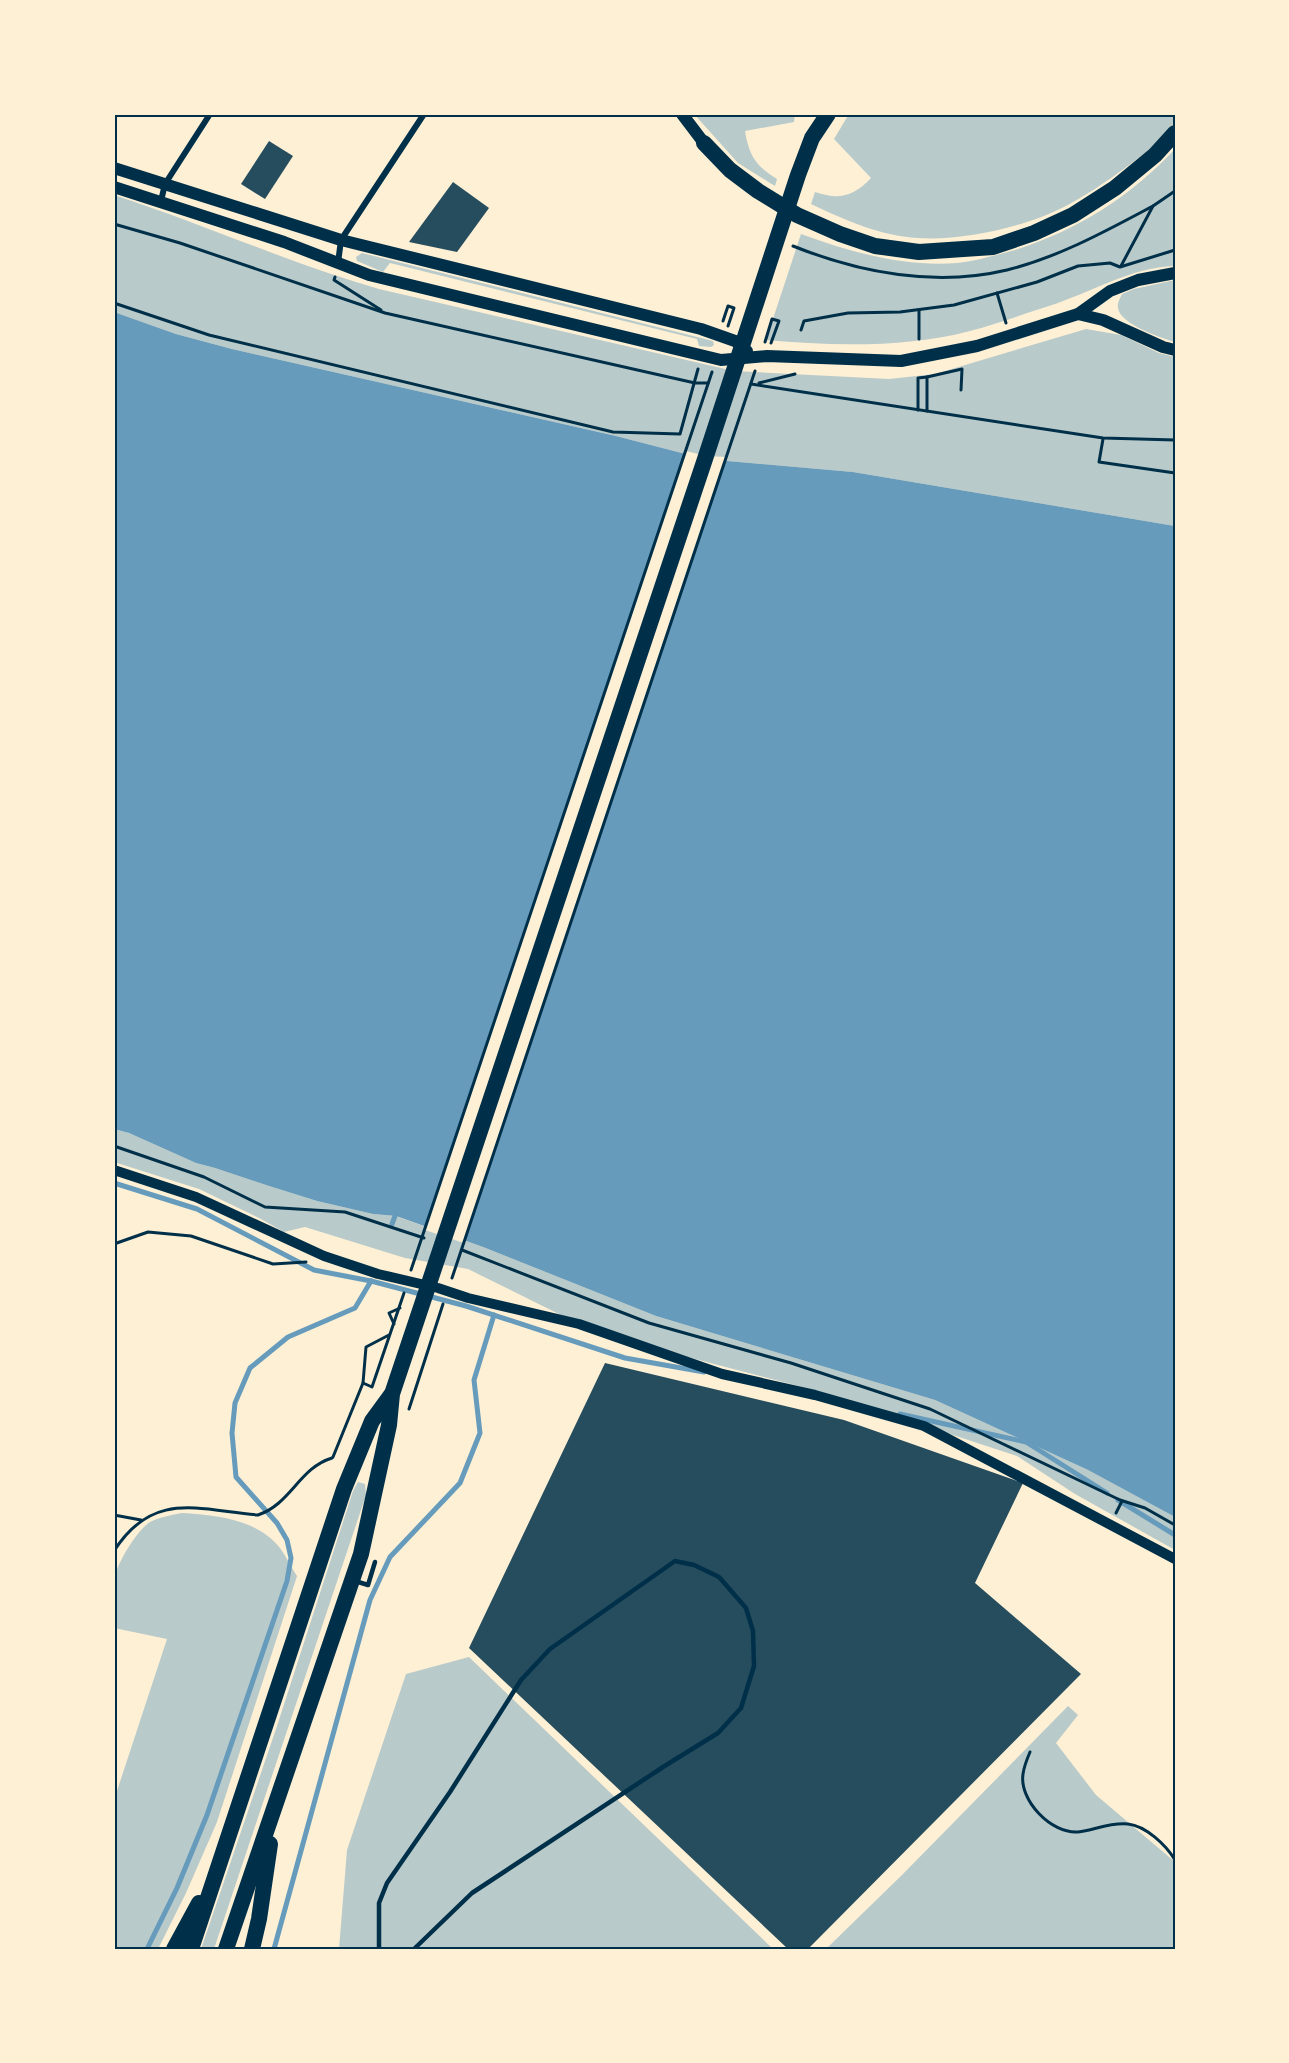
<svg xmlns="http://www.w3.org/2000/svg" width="1289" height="2063" font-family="Signika,sans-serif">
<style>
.green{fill:#b9caca}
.water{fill:#669bbc}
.pier{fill:#fdf0d5}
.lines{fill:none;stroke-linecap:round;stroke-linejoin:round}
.stream{stroke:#669bbc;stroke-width:5}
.building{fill:#264d5e}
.path{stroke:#003049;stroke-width:3}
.service{stroke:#003049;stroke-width:4.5}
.minor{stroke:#003049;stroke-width:6}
.tertiary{stroke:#003049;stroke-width:10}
.secondary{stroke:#003049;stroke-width:12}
.trunk{stroke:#003049;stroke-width:16}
.neatline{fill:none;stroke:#003049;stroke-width:2}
</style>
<rect width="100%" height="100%" fill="#fdf0d5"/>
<g class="green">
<path d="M 694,114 L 795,114 L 794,122 L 745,131 C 749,156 756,166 777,179 L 775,186 L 738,163 Z"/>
<path d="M 849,114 L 1175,114 L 1175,121 C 1163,140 1143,155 1125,168 C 1106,182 1085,196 1064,207 C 1025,227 962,241 918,238 C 880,236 845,220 811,204 L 815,192 C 839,200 853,197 871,178 L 834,139 Z"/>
<path d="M 1175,149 L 1175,266 C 1131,267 1090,293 1049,306 C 1023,314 997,324 970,331 C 906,348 832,346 766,340 L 801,234 C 850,252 903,267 957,263 C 976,261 996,255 1015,250 C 1078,230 1130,197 1175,149 Z"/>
<path d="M 114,195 C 203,224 289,263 379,289 L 734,371 L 889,379 L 935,374 L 1086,329 L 1121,335 L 1159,353 L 1175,357 L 1175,526 L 853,472 L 705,459 L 616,436 L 232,349 L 176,334 L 114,312 Z"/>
<polygon points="362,253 709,340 713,341 714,345 711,347 699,346 697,339 390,263 383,272 357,261 356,257"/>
<path d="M 1175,280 L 1175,342 C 1161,338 1120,324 1118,308 C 1117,303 1120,299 1122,294 L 1134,289 Z"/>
<polygon points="114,1129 129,1133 196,1163 215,1168 269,1186 317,1201 373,1214 395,1216 483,1247 656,1316 935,1400 1088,1470 1175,1517 1175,1550 1075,1494 1017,1456 825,1393 653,1348 579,1324 468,1269 405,1258 305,1227 284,1232 261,1219 199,1189 114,1162"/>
<polygon points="358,1482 365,1484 366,1495 214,1949 201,1949 277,1726 353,1491"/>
<path d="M 182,1513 C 216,1515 257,1519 280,1548 C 286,1556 291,1567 297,1576 L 217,1822 L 186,1893 L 158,1949 L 114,1949 L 114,1800 L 167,1639 L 114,1628 C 114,1612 113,1596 114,1581 C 115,1566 137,1530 150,1522 C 160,1517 171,1515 182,1513 Z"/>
<polygon points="469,1657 773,1949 339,1949 347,1850 406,1674"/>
<polygon points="1068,1706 1078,1715 1056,1743 1096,1795 1175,1862 1175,1949 826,1949 903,1874"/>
</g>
<polygon class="water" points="114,312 176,334 232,349 616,436 705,459 853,472 1175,526 1175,1517 1088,1470 935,1400 656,1316 483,1247 396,1216 373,1214 317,1201 269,1186 215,1168 196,1163 129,1133 114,1129"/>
<polygon class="pier" points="686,451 706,456 726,457 464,1243 425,1230"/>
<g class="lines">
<g class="stream">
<polyline points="114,1183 197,1209 314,1270 371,1281 466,1306 625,1358 704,1372"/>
<polyline points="392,1224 395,1216"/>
<polyline points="900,1414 1026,1442 1107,1493"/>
<polyline points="1118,1500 1175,1535"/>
<polyline points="147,1949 177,1888 207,1815 287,1581 291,1558 287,1540 277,1523 236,1477 232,1433 235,1403 250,1368 288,1337 355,1308 371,1281"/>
<polyline points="274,1949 370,1600 390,1557 460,1483 480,1433 474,1380 494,1315"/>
</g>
</g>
<g class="building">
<polygon points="269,141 293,156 265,199 241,184"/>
<polygon points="453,182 489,208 457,252 409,242"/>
<polygon points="605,1363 844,1420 1023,1483 975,1583 1081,1674 808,1949 788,1949 469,1648"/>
</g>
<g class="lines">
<g class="path">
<polyline points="114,224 180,243 385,313 695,383 708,383"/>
<path d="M 793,246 C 860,273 936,287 1007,270 C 1059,257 1106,231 1153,206"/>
<polyline points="1121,266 1153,206 1175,191"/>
<polyline points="335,277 334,280 381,310"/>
<polyline points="997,293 1006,323"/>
<polyline points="114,303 209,335 613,432 680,434 698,369"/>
<polyline points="919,310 919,339"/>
<polyline points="723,321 728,306 734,308 728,326"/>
<polyline points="801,330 804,321 848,313 900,312 954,305 1037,282 1078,266 1110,263 1120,267 1175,250"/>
<polyline points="765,342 772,319 779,321 771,343"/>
<polyline points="927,377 962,369 961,390"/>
<polyline points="759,383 795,374"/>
<polyline points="751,384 1103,438 1175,440"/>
<polyline points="918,410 918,378 927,377 927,411"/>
<polyline points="1103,439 1099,462 1175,473"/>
<polyline points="114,1146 204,1177 265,1207 345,1212 424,1238"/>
<polyline points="114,1244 148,1232 191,1236 273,1264 306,1262"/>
<polyline points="462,1250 649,1323 791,1363 930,1409 1120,1500 1145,1508 1175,1525"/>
<polyline points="411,1270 712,372"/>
<polyline points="452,1278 755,371"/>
<polyline points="394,1324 389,1313 400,1308"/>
<polyline points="363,1383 366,1347 389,1335"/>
<polyline points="409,1409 443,1304"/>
<polyline points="333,1457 363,1383 372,1387 404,1293"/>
<polyline points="1116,1513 1122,1501"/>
<polyline points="114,1515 141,1520"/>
<path d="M 114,1551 C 153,1490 198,1510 258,1515 C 291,1504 299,1468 332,1458"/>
<path d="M 1030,1752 C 1027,1759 1024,1767 1023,1774 C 1019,1800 1051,1834 1078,1832 C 1094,1830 1111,1822 1128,1824 C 1146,1826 1166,1845 1175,1860"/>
</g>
<g class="service">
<polyline points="355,1581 368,1585 375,1562"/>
<polyline points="379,1949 379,1903 387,1883 450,1792 521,1680 550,1649 675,1561 694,1565 719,1577 746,1608 753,1631 754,1666 741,1708 718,1733 663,1767 472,1893 414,1949"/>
</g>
<g class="minor">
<polyline points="161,201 165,184 210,114"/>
<polyline points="338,263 341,240 424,114"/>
</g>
<polyline class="tertiary" points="114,1170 196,1197 324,1256 378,1274 438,1288 468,1298 579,1324 722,1374 815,1395 924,1426 1175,1559"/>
<g class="secondary">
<polyline points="682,114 704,143"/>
<polyline points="114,168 341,240 701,329 735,341 747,351"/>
<polyline points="114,187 284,242 369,275 721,360 767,356 901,361 977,346 1078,314 1110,291 1138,280 1175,273"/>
<polyline points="1078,314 1103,320 1163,347 1175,350"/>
</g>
<g class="trunk">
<polyline points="704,143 730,170 758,191 797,215 840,234 875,246 919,252 993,247 1034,233 1073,215 1115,188 1155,155 1175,133"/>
<polyline points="174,1949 199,1903"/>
<polyline points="191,1949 344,1489 372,1421 391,1395"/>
<polyline points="226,1949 361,1554 389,1425 392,1394 705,459 798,175 812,138 828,114"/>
<polyline points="252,1949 259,1919 270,1844"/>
</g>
</g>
<rect width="1289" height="2063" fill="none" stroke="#fdf0d5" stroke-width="231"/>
<rect x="116" y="116" width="1058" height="1832" class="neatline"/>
</svg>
